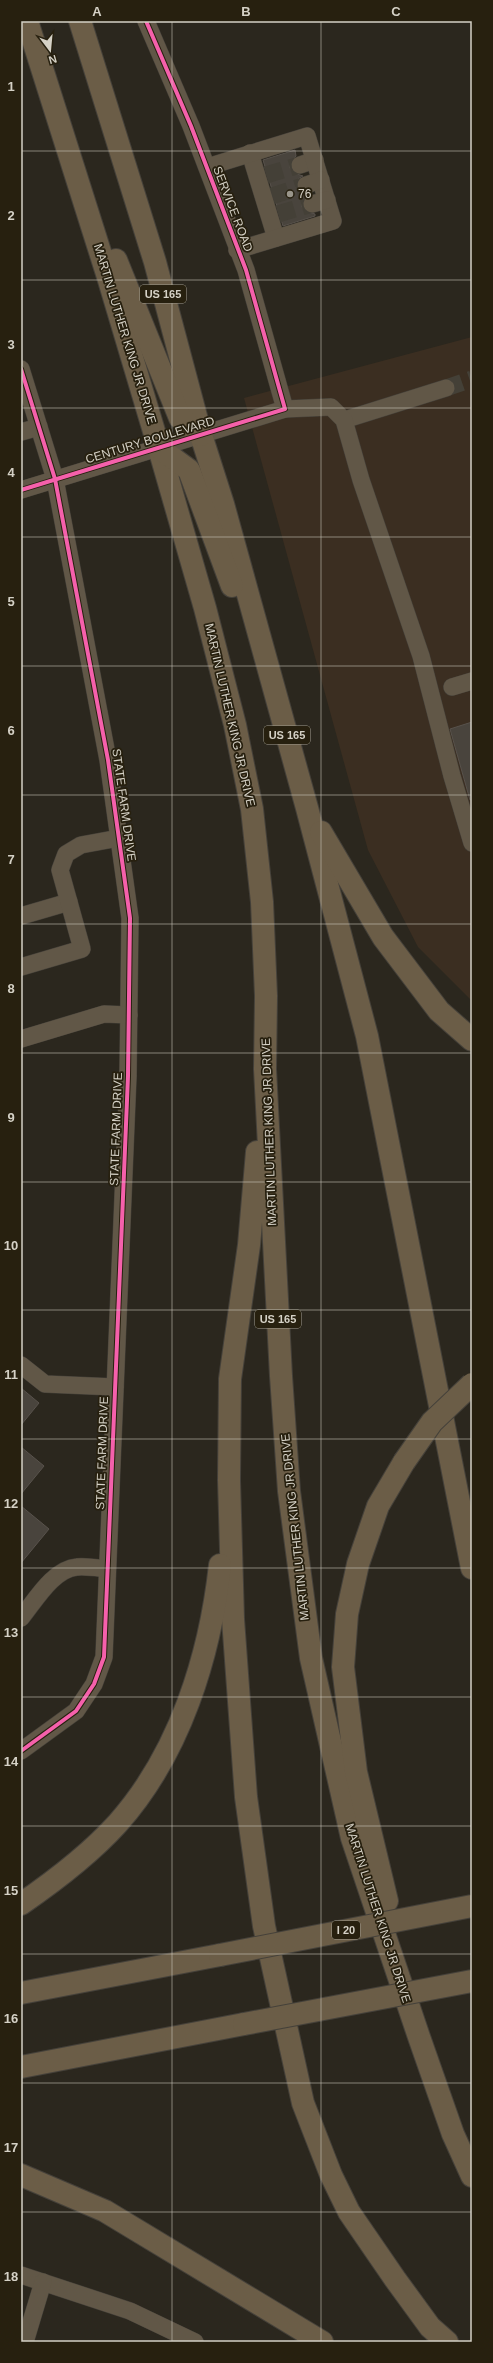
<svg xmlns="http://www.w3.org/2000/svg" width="493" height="2363" font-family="Arial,sans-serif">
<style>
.industrial{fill:#3b2e21}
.building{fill:#49443d;stroke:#58524c}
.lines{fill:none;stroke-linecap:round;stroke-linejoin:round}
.minor-tunnel{stroke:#444037;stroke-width:17;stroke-dasharray:17 8;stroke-linecap:butt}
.minor-casing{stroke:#45413a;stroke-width:18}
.highway-casing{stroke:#45413a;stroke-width:24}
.minor{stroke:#615747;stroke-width:17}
.highway{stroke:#6b5d47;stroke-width:22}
.highway-bridge-casing{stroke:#45413a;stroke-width:24;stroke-linecap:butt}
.highway-bridge{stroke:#6b5d47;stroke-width:22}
.cycleway-casing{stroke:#27200f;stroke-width:6}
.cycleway{stroke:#f560ab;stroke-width:4}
.grid{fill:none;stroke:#d5d1c6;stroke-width:1;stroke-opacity:0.55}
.poi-dot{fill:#9a968b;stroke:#27200f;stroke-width:1.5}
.labels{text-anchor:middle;stroke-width:3.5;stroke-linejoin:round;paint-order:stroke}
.shield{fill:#27200f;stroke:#a19c8f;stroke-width:1}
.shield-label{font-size:11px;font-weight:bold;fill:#d5d1c6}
.poi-label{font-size:12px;fill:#d5d1c6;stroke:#27200f;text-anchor:start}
.street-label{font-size:12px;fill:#d5d1c6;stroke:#27200f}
.neatline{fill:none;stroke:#d5d1c6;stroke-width:1.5}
.grid-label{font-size:13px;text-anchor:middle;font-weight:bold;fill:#d5d1c6}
</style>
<rect width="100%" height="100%" fill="#2b271e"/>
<polygon class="industrial" points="472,337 472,1001 418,947 368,850 244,398"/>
<g class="building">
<polygon points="295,150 296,156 290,163 290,168 294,173 303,176 298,179 296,188 300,193 309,195 302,201 302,207 305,211 315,214 315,216 283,226 263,160"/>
<polygon points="472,722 472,799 470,800 450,729"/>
<polygon points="21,1388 39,1403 21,1425"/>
<polygon points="21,1447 44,1466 21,1494"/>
<polygon points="21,1506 49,1529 21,1563"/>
</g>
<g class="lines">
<g class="minor-tunnel">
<polyline points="266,175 300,165"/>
<polyline points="272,196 306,185"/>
<polyline points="278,214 312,204"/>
<polyline points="446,388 472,379"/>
</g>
<g class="minor-casing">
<g id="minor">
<polyline points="146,21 191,126 246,270 285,409"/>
<polyline points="250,153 276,238"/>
<polyline points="300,165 315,160"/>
<polyline points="207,167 307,136 333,221 237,250"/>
<polyline points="306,185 321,180"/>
<polyline points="312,204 327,200"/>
<polyline points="21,369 55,479 108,760 130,918 128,1076 104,1657 94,1684 76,1711 21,1751"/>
<polyline points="344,420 446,388"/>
<polyline points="21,432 39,427"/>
<polyline points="21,490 285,409 331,407 344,420 361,480 421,656 452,776 472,843"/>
<polyline points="452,687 472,681"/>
<polyline points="21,916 69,902"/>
<polyline points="21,967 82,949 60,870 66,854 81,845 119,838"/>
<polyline points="21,1039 104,1014 129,1015"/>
<polyline points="21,1365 45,1384 115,1387"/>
<path d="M 21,1618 C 35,1601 53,1569 77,1567 C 86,1566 98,1568 107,1569"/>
<polyline points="21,2275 130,2311 195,2342"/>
<polyline points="25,2342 43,2282"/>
</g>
</g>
<g class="highway-casing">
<g id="highway">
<polyline points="27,21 108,277 159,448 205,608 235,725 252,809 262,902 266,996 265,1069 281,1376 289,1491 311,1658 352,1838 419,2037 453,2134 472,2176"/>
<polyline points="80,21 155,262 201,435 223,504 307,808 367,1036 472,1568"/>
<polyline points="116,260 180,418 201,435"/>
<polyline points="159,448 189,470 232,586"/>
<polyline points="321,832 383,937 439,1011 472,1040"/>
<polyline points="257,1152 249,1245 230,1379 229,1480 233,1619 246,1797 264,1926 303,2103 331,2175 349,2212 395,2279 430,2327 447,2342"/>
<polyline points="387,1901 356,1772 343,1667 347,1614 358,1564 378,1506 404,1462"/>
<path d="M 21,1904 C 56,1880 90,1854 118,1823 C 180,1753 210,1656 220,1565"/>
<polyline points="21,1993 220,1955"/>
<polyline points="21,2067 244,2024"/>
<polyline points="21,2175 105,2211 322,2342"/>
</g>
</g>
<use href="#minor" class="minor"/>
<use href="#highway" class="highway"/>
<g class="highway-bridge-casing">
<g id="highway-bridge">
<polyline points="404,1462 432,1422 472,1384"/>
<polyline points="220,1955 472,1906"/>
<polyline points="244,2024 472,1981"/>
</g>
</g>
<use href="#highway-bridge" class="highway-bridge"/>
<g class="cycleway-casing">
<g id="cycleway">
<polyline points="21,369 55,479 108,760 130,918 128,1076 104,1657 94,1684 76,1711 21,1751"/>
<polyline points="21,490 285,409 246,270 191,126 146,21"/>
</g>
</g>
<use href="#cycleway" class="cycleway"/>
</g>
<path class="grid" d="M 172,21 L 172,2342M 321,21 L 321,2342M 21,151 L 472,151M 21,280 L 472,280M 21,408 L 472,408M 21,537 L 472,537M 21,666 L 472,666M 21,795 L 472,795M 21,924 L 472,924M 21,1053 L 472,1053M 21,1182 L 472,1182M 21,1310 L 472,1310M 21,1439 L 472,1439M 21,1568 L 472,1568M 21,1697 L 472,1697M 21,1826 L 472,1826M 21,1954 L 472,1954M 21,2083 L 472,2083M 21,2212 L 472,2212"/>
<circle class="poi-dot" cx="290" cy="194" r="4"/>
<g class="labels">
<g class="shield">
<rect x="140" y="285" width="46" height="18" rx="3"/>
<rect x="264" y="726" width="46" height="18" rx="3"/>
<rect x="255" y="1310" width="46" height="18" rx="3"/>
<rect x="332" y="1921" width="28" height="18" rx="3"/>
</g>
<g class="shield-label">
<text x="163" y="298">US 165</text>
<text x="287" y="739">US 165</text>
<text x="278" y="1323">US 165</text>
<text x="346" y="1934">I 20</text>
</g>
<g class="poi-label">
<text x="298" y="198">76</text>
</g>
<g class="street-label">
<text transform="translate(233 209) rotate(69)" y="4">SERVICE ROAD</text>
<text transform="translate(125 334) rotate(73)" y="4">MARTIN LUTHER KING JR DRIVE</text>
<text transform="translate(150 440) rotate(-17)" y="4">CENTURY BOULEVARD</text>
<text transform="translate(230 715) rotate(77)" y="4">MARTIN LUTHER KING JR DRIVE</text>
<text transform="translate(124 805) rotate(82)" y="4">STATE FARM DRIVE</text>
<text transform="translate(116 1129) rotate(-88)" y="4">STATE FARM DRIVE</text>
<text transform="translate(269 1132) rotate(-92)" y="4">MARTIN LUTHER KING JR DRIVE</text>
<text transform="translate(102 1453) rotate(-88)" y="4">STATE FARM DRIVE</text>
<text transform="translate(295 1527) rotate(-96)" y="4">MARTIN LUTHER KING JR DRIVE</text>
<text transform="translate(378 1913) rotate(72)" y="4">MARTIN LUTHER KING JR DRIVE</text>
</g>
</g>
<rect width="493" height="2363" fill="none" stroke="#27200f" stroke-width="44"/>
<g transform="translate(50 50) rotate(164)" stroke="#27200f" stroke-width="3" paint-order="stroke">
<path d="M0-3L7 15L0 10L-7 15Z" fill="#d5d1c6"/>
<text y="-6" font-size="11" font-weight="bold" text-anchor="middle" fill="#d5d1c6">N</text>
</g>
<rect x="22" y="22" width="449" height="2319" class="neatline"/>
<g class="grid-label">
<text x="97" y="16">A</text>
<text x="246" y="16">B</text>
<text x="396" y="16">C</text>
<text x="11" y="91">1</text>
<text x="11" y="220">2</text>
<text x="11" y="349">3</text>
<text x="11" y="477">4</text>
<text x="11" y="606">5</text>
<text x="11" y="735">6</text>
<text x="11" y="864">7</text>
<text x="11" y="993">8</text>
<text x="11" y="1122">9</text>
<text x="11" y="1250">10</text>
<text x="11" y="1379">11</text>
<text x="11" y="1508">12</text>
<text x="11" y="1637">13</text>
<text x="11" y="1766">14</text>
<text x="11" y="1895">15</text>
<text x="11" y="2023">16</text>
<text x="11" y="2152">17</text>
<text x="11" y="2281">18</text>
</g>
</svg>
